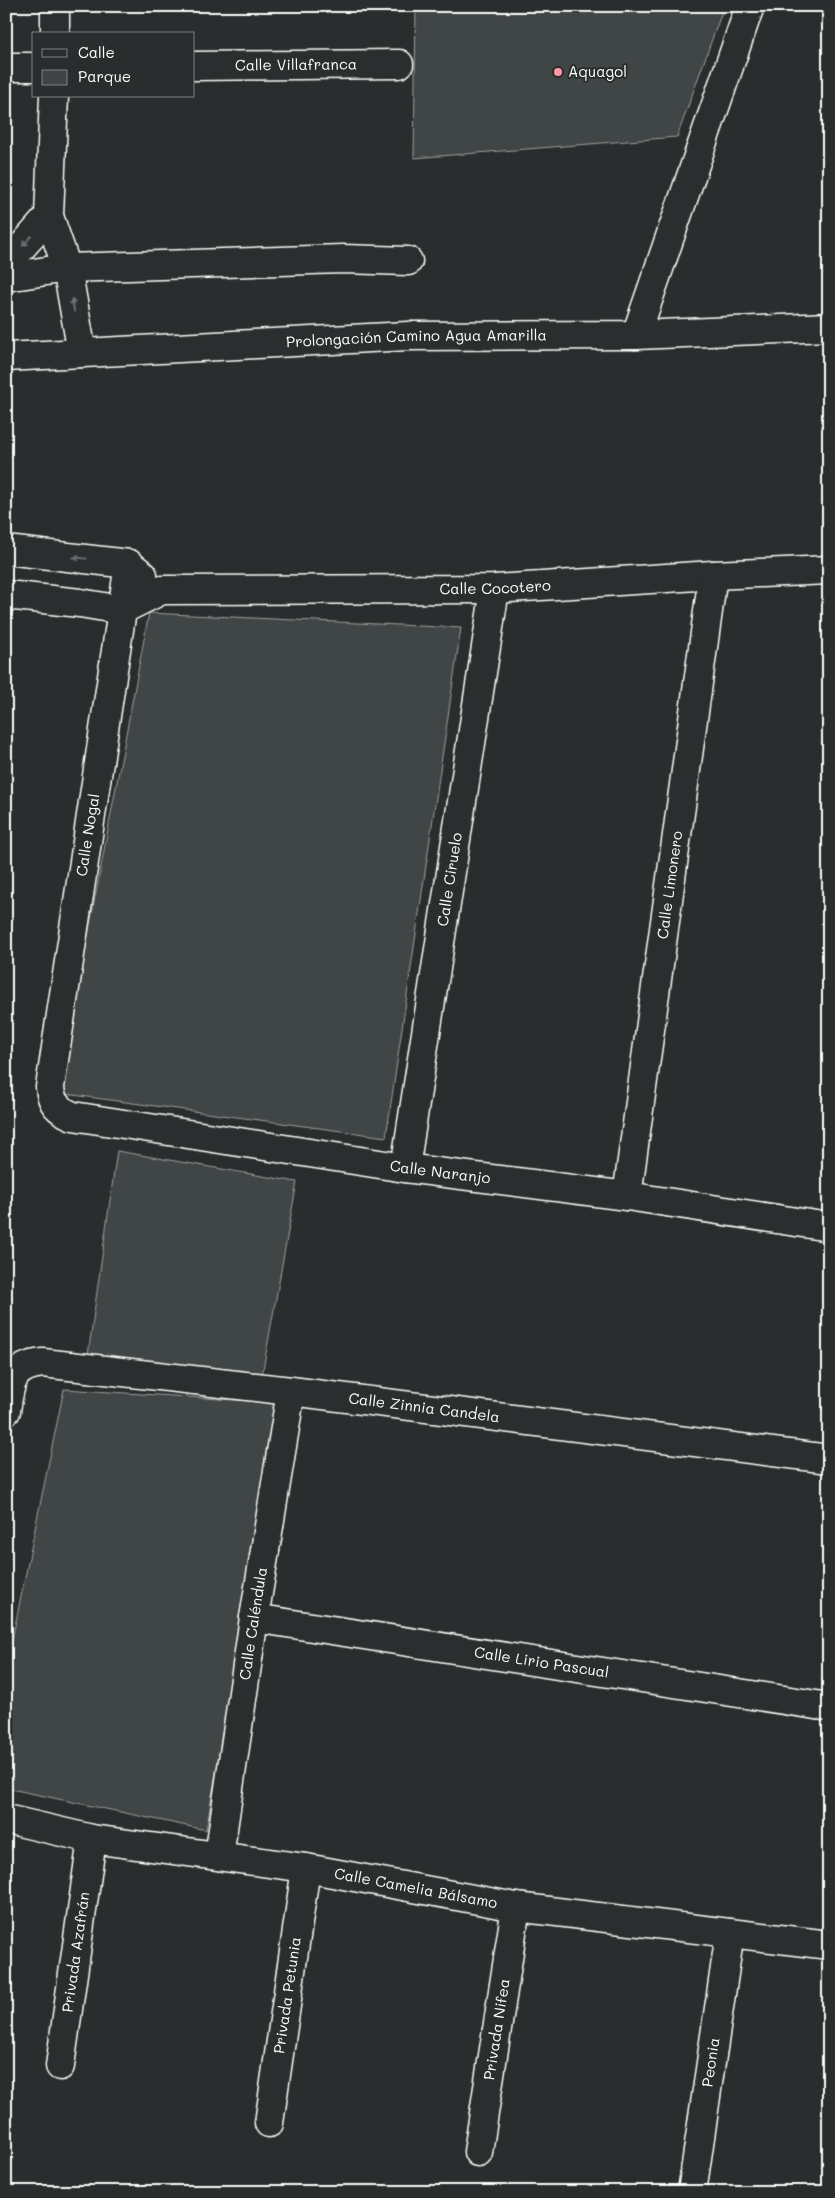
<svg xmlns="http://www.w3.org/2000/svg" width="835" height="2198" font-family="Mali,sans-serif">
<style>
.green{fill:#414445;stroke:#a0a2a2}
.lines{fill:none;stroke-linecap:round;stroke-linejoin:round}
.minor-casing{stroke:#fff;stroke-width:31}
.minor{stroke:#2a2d2e;stroke-width:28}
.oneway{fill:#6a6c6d}
.poi-dot{fill:#ff9aa2;stroke:#2a2d2e;stroke-width:2}
.labels{text-anchor:middle;stroke-width:4;stroke-linejoin:round;paint-order:stroke}
.street-label{font-size:15px;fill:#fff;stroke:#2a2d2e}
.poi-label{font-size:15px;fill:#fff;stroke:#2a2d2e;text-anchor:start}
</style>
<rect width="100%" height="100%" fill="#2a2d2e"/>
<filter id="ink" filterUnits="userSpaceOnUse"><feTurbulence type="fractalNoise" baseFrequency=".02" numOctaves="2"/><feDisplacementMap in="SourceGraphic" scale="10" xChannelSelector="R" yChannelSelector="G"/><feConvolveMatrix kernelMatrix="1 2 1 2 8 2 1 2 1" color-interpolation-filters="sRGB"/></filter>
<g filter="url(#ink)">
<g class="green">
<polygon points="416,6 724,6 677,137 414,158"/>
<polygon points="149,613 461,628 386,1137 58,1093"/>
<polygon points="117,1151 297,1182 261,1381 88,1355"/>
<polygon points="64,1389 281,1403 206,1830 6,1788 6,1669"/>
</g>
<g class="lines">
<g class="minor-casing">
<g id="minor">
<polyline points="55,6 55,34"/>
<path id="s1" d="M 194,66 L 399,64"/>
<polyline points="6,67 34,67"/>
<polyline points="54,96 49,216 67,268 82,353"/>
<polyline points="6,265 49,216"/>
<polyline points="6,277 67,268 343,259 408,261"/>
<polyline points="636,335 750,6"/>
<path id="s2" d="M 6,357 L 408,336 L 636,335 L 829,327"/>
<polyline points="6,550 129,564 143,575"/>
<path id="s3" d="M 129,564 L 50,1087 C 51,1103 58,1110 73,1116 L 405,1168 L 627,1196 L 829,1227"/>
<path id="s4" d="M 6,595 L 80,603 L 122,610 L 162,590 L 495,589 L 713,575 L 829,570"/>
<path id="s5" d="M 405,1168 L 495,589"/>
<path id="s6" d="M 627,1196 L 713,575"/>
<path id="s7" d="M 6,1411 C 10,1383 11,1366 43,1363 L 291,1391 L 829,1459"/>
<path id="s8" d="M 254,1618 L 829,1707"/>
<path id="s9" d="M 6,1819 L 92,1839 L 306,1868 L 516,1907 L 829,1945"/>
<path id="s10" d="M 219,1856 L 254,1618 L 291,1391"/>
<path id="s11" d="M 60,2066 L 92,1839"/>
<path id="s12" d="M 269,2123 L 306,1868"/>
<path id="s13" d="M 478,2152 L 516,1907"/>
<path id="s14" d="M 692,2192 L 730,1933"/>
</g>
</g>
<use href="#minor" class="minor"/>
</g>
<defs><path id="oneway-solid" d="M-6-.8H1V-3.2L6.5 0L1 3.2V.8H-6Z" transform="scale(1.25)"/></defs>
<g class="oneway">
<use href="#oneway-solid" transform="translate(27 241) rotate(131)"/>
<use href="#oneway-solid" transform="translate(73 305) rotate(-100)"/>
<use href="#oneway-solid" transform="translate(80 558) rotate(-174)"/>
</g>
</g>
<circle class="poi-dot" cx="558" cy="72" r="5"/>
<g class="labels">
<g class="street-label">
<text dy="5" stroke="none"><textPath href="#s1" startOffset="102">Calle Villafranca</textPath></text>
<text dy="5" stroke="none"><textPath href="#s2" startOffset="411">Prolongación Camino Agua Amarilla</textPath></text>
<text dy="5" stroke="none"><textPath href="#s4" startOffset="495">Calle Cocotero</textPath></text>
<text transform="translate(88 835) rotate(-81)" y="5">Calle Nogal</text>
<text dy="5" stroke="none"><textPath href="#s5" startOffset="292">Calle Ciruelo</textPath></text>
<text dy="5" stroke="none"><textPath href="#s6" startOffset="314">Calle Limonero</textPath></text>
<text dy="5" stroke="none"><textPath href="#s3" startOffset="940">Calle Naranjo</textPath></text>
<text dy="5" stroke="none"><textPath href="#s7" startOffset="452">Calle Zinnia Candela</textPath></text>
<text dy="5" stroke="none"><textPath href="#s10" startOffset="235">Calle Caléndula</textPath></text>
<text dy="5" stroke="none"><textPath href="#s8" startOffset="291">Calle Lirio Pascual</textPath></text>
<text dy="5" stroke="none"><textPath href="#s9" startOffset="416">Calle Camelia Bálsamo</textPath></text>
<text dy="5" stroke="none"><textPath href="#s11" startOffset="115">Privada Azafrán</textPath></text>
<text dy="5" stroke="none"><textPath href="#s12" startOffset="129">Privada Petunia</textPath></text>
<text dy="5" stroke="none"><textPath href="#s13" startOffset="124">Privada Nifea</textPath></text>
<text dy="5" stroke="none"><textPath href="#s14" startOffset="131">Peonia</textPath></text>
</g>
<g class="poi-label">
<text x="568" y="77">Aquagol</text>
</g>
</g>
<rect width="835" height="2198" fill="none" stroke="#2a2d2e" stroke-width="25"/>
<rect x="12" y="12" width="810" height="2173" fill="none" stroke="#fff" stroke-width="2" filter="url(#ink)"/>
<rect x="32" y="32" width="162" height="65" fill="#2a2d2e" stroke="#7f8182"/>
<rect x="42" y="49" width="25" height="8" fill="#2a2d2e" stroke="#7f8182"/>
<text x="78" y="58" font-size="15" fill="#ffffff">Calle</text>
<rect x="42" y="70" width="25" height="15" fill="#414445" stroke="#7f8182"/>
<text x="78" y="82" font-size="15" fill="#ffffff">Parque</text>
</svg>
